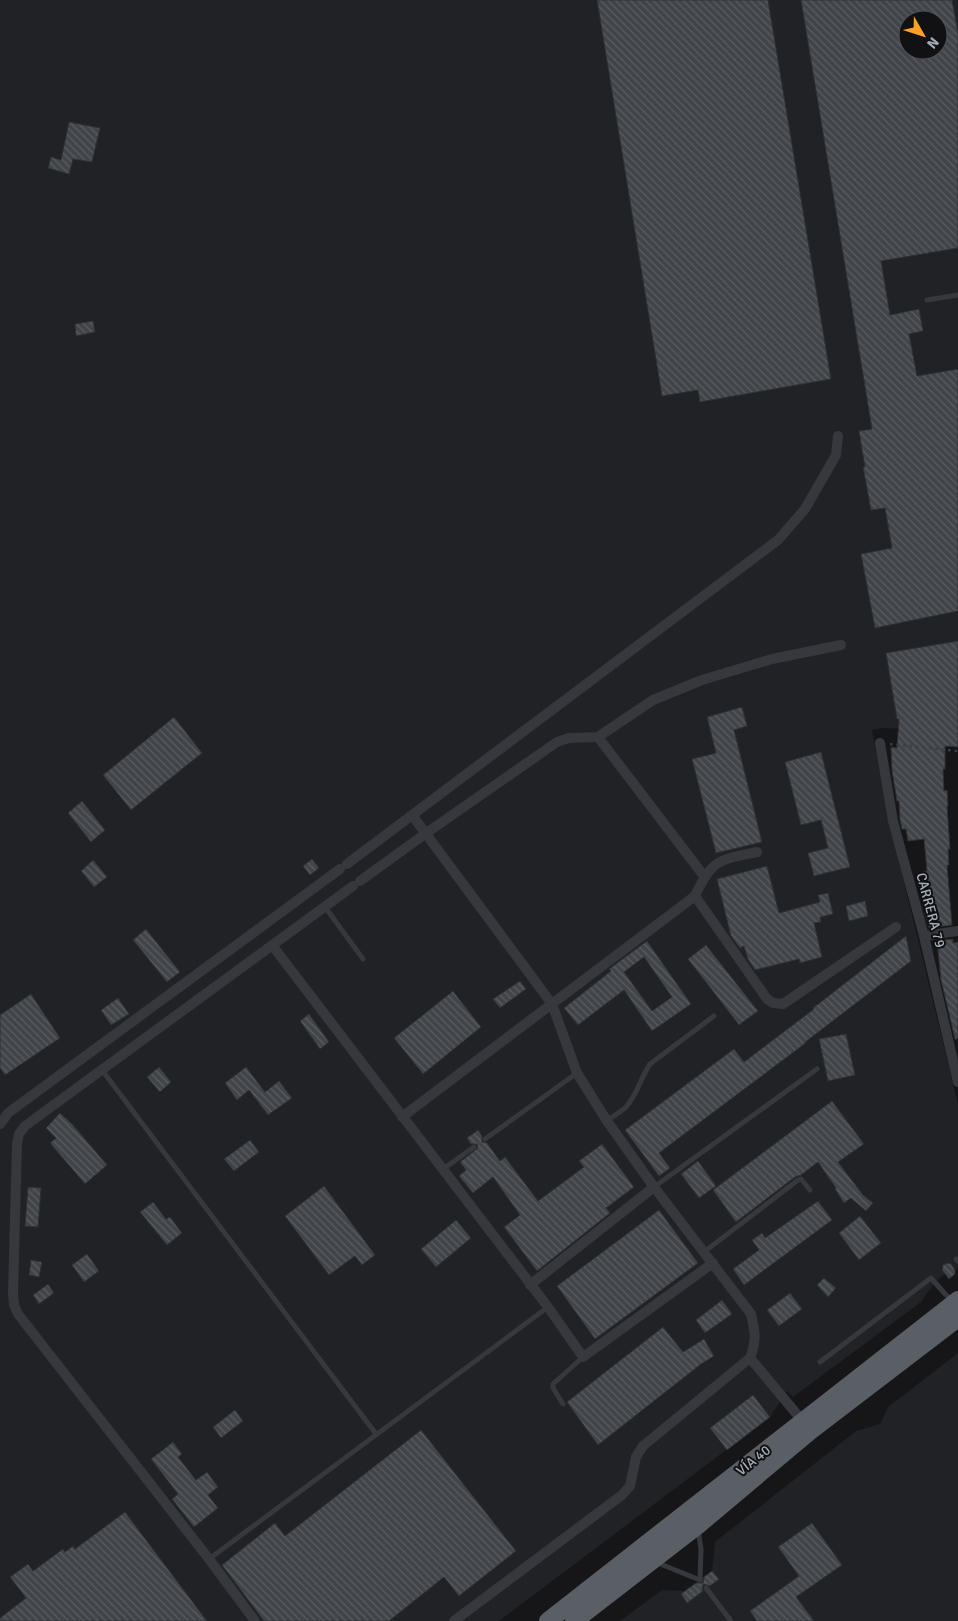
<svg xmlns="http://www.w3.org/2000/svg" width="958" height="1621" font-family="Signika,sans-serif">
<style>
.built{fill:#212225;fill-rule:evenodd}
.building{fill:url(#building-back-hatch);stroke:#2f3034;fill-rule:evenodd}
.lines{fill:none;stroke-linecap:round;stroke-linejoin:round}
.path{stroke:#3c3f44;stroke-width:2.5;stroke-dasharray:2.5 4;stroke-linecap:butt}
.service{stroke:#36383d;stroke-width:5}
.minor{stroke:#36383d;stroke-width:10}
.trunk{stroke:#5a5e65;stroke-width:18}
.labels{text-anchor:middle;stroke-width:4;stroke-linejoin:round;paint-order:stroke}
.street-label{font-size:14px;fill:#a6aeb9;stroke:#111113}
</style>
<defs>
<pattern id="building-back-hatch" width="6" height="6" patternUnits="userSpaceOnUse" patternTransform="scale(1.25)"><rect width="6" height="6" fill="#414448"/><path d="M-1 5l2 2M0 0l6 6M5-1l2 2" fill="none" stroke="#595c60"/></pattern>
</defs>
<rect width="100%" height="100%" fill="#161618"/>
<g class="built">
<path d="M 0,0 L 958,0 L 958,731 L 883,728 L 872,730 L 893,837 L 958,1104 L 958,1267 L 955,1270 L 955,1274 L 951,1278 L 945,1274 L 935,1282 L 921,1302 L 793,1397 L 787,1391 L 770,1417 L 499,1621 L 0,1621 ZM 908,20 L 938,20 L 938,50 L 908,50 Z"/>
<polygon points="958,1353 958,1621 620,1621 662,1590 684,1591 712,1572 715,1542 856,1431 880,1424 888,1407"/>
</g>
<g class="building">
<polygon points="597,0 768,0 831,379 700,402 698,390 662,396"/>
<path d="M 801,0 L 952,0 L 958,33 L 958,248 L 881,261 L 890,315 L 919,309 L 923,331 L 909,334 L 917,376 L 958,369 L 958,611 L 875,628 L 861,554 L 892,548 L 885,508 L 871,510 L 863,467 L 865,467 L 859,431 L 872,429 ZM 908,20 L 938,20 L 938,50 L 908,50 Z"/>
<polygon points="69,122 100,128 92,162 73,159 69,174 48,168 51,157 61,160"/>
<polygon points="93,321 95,332 76,336 75,324"/>
<polygon points="958,641 958,747 945,746 945,769 943,769 944,791 947,790 948,806 947,806 950,849 948,849 949,865 947,865 952,925 929,928 925,914 922,872 927,871 924,839 908,841 906,829 902,829 900,820 899,801 897,801 892,771 891,747 897,748 899,719 897,719 886,653"/>
<polygon points="742,707 747,726 734,730 762,842 716,853 692,759 716,753 707,717"/>
<polygon points="174,717 202,753 131,810 103,775"/>
<polygon points="821,752 850,867 814,876 808,853 828,848 821,820 801,825 785,762"/>
<polygon points="82,801 105,830 91,842 68,813"/>
<polygon points="312,859 319,868 310,875 303,866"/>
<polygon points="93,860 107,877 94,887 81,871"/>
<polygon points="767,866 779,913 820,902 818,895 828,893 833,914 820,917 821,922 814,923 822,957 800,963 799,959 755,970 748,959 744,946 740,948 731,936 717,879"/>
<polygon points="865,901 868,916 849,921 846,906"/>
<polygon points="146,929 180,972 167,982 133,940"/>
<polygon points="906,936 911,961 804,1043 807,1042 659,1153 670,1168 659,1176 625,1130 734,1049 744,1062 814,1009 813,1008"/>
<polygon points="953,939 953,943 958,942 958,1039 955,1039 941,980 937,941"/>
<path d="M 647,941 L 691,1004 L 652,1031 L 624,990 L 578,1025 L 564,1008 L 611,971 L 609,969 ZM 644,957 L 672,997 L 652,1011 L 624,972 Z"/>
<polygon points="706,945 758,1011 739,1025 688,959"/>
<polygon points="520,981 526,989 500,1008 493,999"/>
<polygon points="453,991 481,1027 423,1074 394,1038"/>
<polygon points="31,994 60,1038 5,1075 0,1068 0,1015"/>
<polygon points="118,998 129,1014 111,1025 101,1010"/>
<polygon points="309,1014 329,1042 320,1049 300,1021"/>
<polygon points="846,1034 855,1075 828,1081 819,1039"/>
<polygon points="159,1067 171,1082 160,1092 147,1077"/>
<polygon points="246,1067 265,1092 279,1081 292,1098 268,1115 249,1090 237,1100 225,1083"/>
<polygon points="832,1101 864,1144 838,1162 863,1195 873,1203 866,1211 851,1198 844,1203 835,1189 836,1188 818,1162 801,1175 795,1177 736,1222 713,1190"/>
<polygon points="60,1113 72,1124 107,1165 85,1184 50,1143 56,1138 46,1128"/>
<polygon points="478,1130 482,1136 482,1142 487,1143 500,1161 505,1157 538,1201 584,1167 579,1161 602,1144 634,1187 606,1208 610,1213 537,1271 504,1227 520,1215 493,1177 473,1193 459,1176 466,1170 460,1162 478,1148 477,1144 471,1144 467,1138"/>
<polygon points="250,1140 259,1152 234,1171 224,1159"/>
<polygon points="698,1161 716,1186 699,1198 681,1174"/>
<polygon points="324,1186 375,1255 362,1265 355,1256 329,1275 285,1216"/>
<polygon points="28,1187 41,1188 38,1227 25,1226"/>
<polygon points="818,1201 832,1220 744,1285 733,1269 759,1250 752,1240 762,1233 765,1238"/>
<polygon points="153,1202 166,1219 170,1217 182,1233 167,1245 140,1212"/>
<polygon points="659,1210 698,1263 595,1339 557,1286"/>
<polygon points="860,1216 881,1243 859,1260 839,1233"/>
<polygon points="456,1220 471,1238 436,1267 421,1249"/>
<polygon points="87,1254 99,1271 84,1282 72,1265"/>
<polygon points="31,1260 42,1262 39,1277 29,1275"/>
<polygon points="947,1263 951,1264 955,1270 955,1274 949,1279 942,1270 943,1265"/>
<polygon points="824,1278 836,1288 828,1297 817,1285"/>
<polygon points="48,1284 54,1293 39,1304 33,1295"/>
<polygon points="790,1293 802,1309 779,1326 767,1310"/>
<polygon points="722,1300 732,1314 705,1333 696,1320"/>
<polygon points="663,1327 683,1352 704,1339 714,1356 701,1364 598,1445 567,1402"/>
<polygon points="753,1395 770,1417 727,1450 710,1428"/>
<polygon points="235,1410 243,1421 221,1438 213,1427"/>
<polygon points="421,1430 516,1551 459,1596 444,1577 389,1621 264,1621 222,1565 275,1523 285,1536"/>
<polygon points="173,1442 182,1454 178,1457 196,1480 207,1472 218,1487 208,1495 218,1508 194,1527 172,1499 178,1494 151,1459"/>
<polygon points="125,1512 207,1621 0,1621 0,1618 26,1598 10,1577 28,1564 33,1571 63,1549 65,1552 73,1546 75,1549"/>
<polygon points="812,1523 842,1565 796,1597 814,1621 757,1621 750,1611 799,1576 778,1547"/>
<polygon points="712,1571 719,1579 710,1586 704,1584 702,1587 703,1591 687,1603 681,1594 696,1583 703,1583 704,1577"/>
</g>
<g class="lines">
<polyline class="path" points="890,744 958,751"/>
<g class="service">
<polyline points="927,300 958,295"/>
<polyline points="325,907 363,959"/>
<polyline points="102,1070 376,1434"/>
<path d="M 607,1121 C 613,1116 621,1112 626,1107 C 637,1095 641,1077 650,1064 L 714,1016"/>
<polyline points="485,1139 577,1073"/>
<polyline points="443,1169 474,1147"/>
<polyline points="654,1187 817,1069"/>
<polyline points="704,1252 798,1180 801,1179 810,1190"/>
<polyline points="956,1259 958,1261"/>
<polyline points="820,1362 931,1278 946,1295 952,1299"/>
<polyline points="563,1404 553,1388 553,1384 583,1357"/>
<polyline points="209,1559 548,1307"/>
<polyline points="658,1563 700,1580 701,1549 698,1530"/>
<polyline points="706,1588 731,1621"/>
</g>
<g class="minor">
<polyline points="598,737 704,876"/>
<polyline points="880,743 893,821 924,936 958,1082"/>
<path d="M 412,815 L 552,1004 L 577,1073 L 607,1121 L 654,1187 L 751,1314 C 755,1332 757,1340 750,1358 L 643,1446 L 636,1457 L 630,1486 L 622,1495 L 454,1621"/>
<polyline points="347,864 778,540 805,509 836,455 838,436"/>
<polyline points="360,881 425,834 557,742 569,738 598,737 653,700 702,680 772,659 841,645"/>
<polyline points="695,896 767,999 773,1003 783,1004 896,927"/>
<polyline points="924,936 958,931"/>
<polyline points="272,945 548,1307 583,1357 713,1263"/>
<path d="M 402,1117 L 695,896 C 712,859 719,860 757,852"/>
<polyline points="0,1124 8,1113 340,869"/>
<polyline points="530,1285 654,1187"/>
<polyline points="750,1358 805,1424"/>
<polyline points="255,1621 209,1559 18,1314 14,1305 13,1293 17,1144 19,1134 25,1126 353,886"/>
</g>
<g class="trunk">
<polyline points="548,1621 958,1300"/>
<polyline points="574,1621 697,1526 810,1431 958,1318"/>
</g>
</g>
<g class="labels">
<g class="street-label">
<text transform="translate(931 910) rotate(75)" y="5">CARRERA 79</text>
<text transform="translate(753 1460) rotate(-39)" y="5">VÍA 40</text>
</g>
</g>
<g transform="translate(923 35) rotate(129)"><circle r="24" fill="#111113" stroke="#4d5055"/>
<path d="M0-4L9 19L0 12L-9 19Z" fill="#ffa026"/>
<text y="-8" font-size="14" font-weight="bold" text-anchor="middle" fill="#a6aeb9">N</text>
</g>
</svg>
